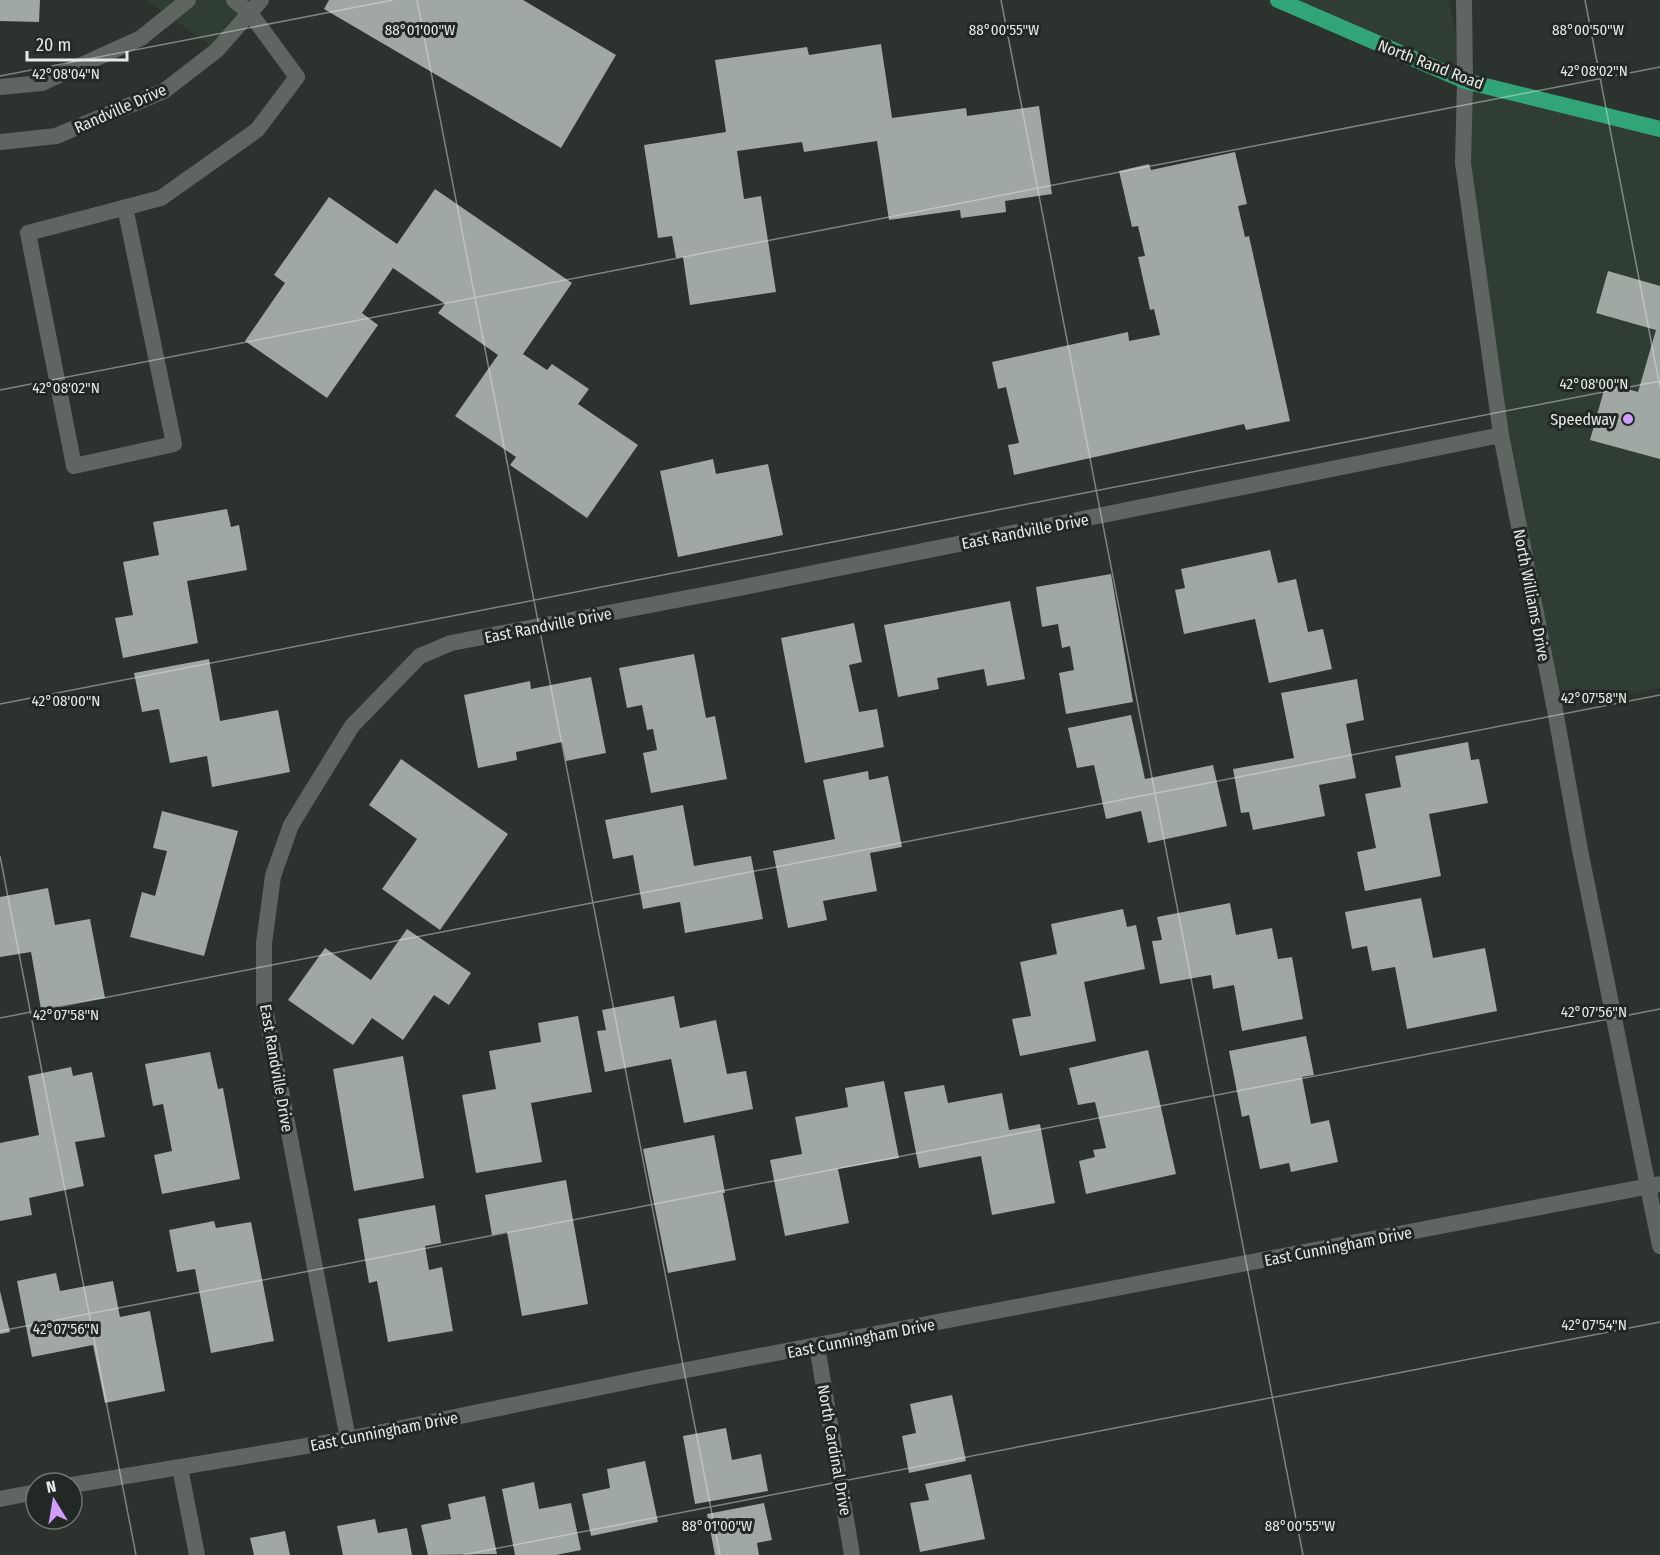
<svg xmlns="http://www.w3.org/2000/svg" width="1660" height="1555" font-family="'Fira Sans Condensed',sans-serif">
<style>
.built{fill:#303d35}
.building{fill:#a0a8a3}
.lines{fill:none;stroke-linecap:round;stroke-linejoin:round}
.service{stroke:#5f6662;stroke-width:16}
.minor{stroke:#5f6662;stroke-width:16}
.primary{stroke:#31a577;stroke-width:16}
.ticks{fill:none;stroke:#e5e9e7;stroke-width:1.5;stroke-opacity:0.45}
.poi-dot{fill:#d29dfd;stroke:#222824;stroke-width:2}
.labels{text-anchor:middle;stroke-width:6;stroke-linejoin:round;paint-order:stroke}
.street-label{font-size:16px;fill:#e5e9e7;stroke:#222824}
.poi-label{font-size:16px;fill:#e5e9e7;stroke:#222824;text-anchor:end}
.ticks-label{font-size:15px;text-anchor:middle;fill:#e5e9e7;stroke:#222824;stroke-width:6;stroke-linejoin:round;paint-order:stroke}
</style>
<rect width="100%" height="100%" fill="#2c322e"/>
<g class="built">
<polygon points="146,0 261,0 217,50"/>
<polygon points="1278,0 1449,0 1465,81 1660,129 1660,688 1555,710 1463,163 1465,81"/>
</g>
<g class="building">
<polygon points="0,0 40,0 39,22 0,21"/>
<polygon points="329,0 523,0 616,55 561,148 324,9"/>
<polygon points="881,44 892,118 966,108 967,116 1039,106 1052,194 1005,201 1006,212 961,218 960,210 889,220 877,141 804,152 802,142 737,151 744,199 761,196 776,292 690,305 683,257 676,258 672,236 658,238 644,145 726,132 715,60 807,47 809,55"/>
<polygon points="1235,152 1247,204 1238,206 1245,237 1249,236 1290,421 1246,430 1244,424 1014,475 1008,445 1019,443 1006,387 998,389 992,362 1128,332 1129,341 1160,335 1154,309 1150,310 1138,257 1145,256 1138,226 1132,227 1119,171 1149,164 1151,170"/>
<polygon points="435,189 572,283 523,354 547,370 552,364 589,389 578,404 638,445 587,518 510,465 516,457 455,416 498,355 438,313 445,304 393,268 362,313 378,325 327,398 245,341 285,283 274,275 329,197 397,244"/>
<polygon points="1608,271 1660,286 1660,459 1590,440 1606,383 1638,392 1656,330 1596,313"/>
<polygon points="713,459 716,474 768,464 783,535 678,557 660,471"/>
<polygon points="227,509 231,527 239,525 247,570 187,581 198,643 123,658 115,618 133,615 123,562 159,555 153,522"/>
<polygon points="1270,550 1278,583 1296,579 1308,632 1323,629 1332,669 1269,683 1255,619 1184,634 1175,590 1185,588 1181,569"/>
<polygon points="1111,574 1133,702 1066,714 1059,673 1074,670 1070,646 1062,648 1058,624 1042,627 1036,587"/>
<polygon points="1010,601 1025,679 987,686 984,669 937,678 939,689 898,697 884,625"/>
<polygon points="854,623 862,662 849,665 859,712 877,709 884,747 805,763 781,638"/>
<polygon points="694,654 706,718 715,716 727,779 651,793 643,753 657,750 653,729 647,730 642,705 627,708 619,668"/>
<polygon points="209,659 220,721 278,710 290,772 212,787 207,756 170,763 159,709 142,712 134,673"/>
<polygon points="591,677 606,753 566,761 562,742 516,752 517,760 478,768 464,695 530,681 531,689"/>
<polygon points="1357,679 1364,720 1346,724 1356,778 1319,785 1325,816 1253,830 1249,812 1241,813 1233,769 1294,758 1281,693"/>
<polygon points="1131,715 1145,779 1213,765 1227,826 1148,843 1141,811 1106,819 1094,765 1077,768 1068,728"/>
<polygon points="1468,742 1471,760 1479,759 1488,803 1429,814 1441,876 1365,891 1357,852 1376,848 1365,794 1401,787 1395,756"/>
<polygon points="401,759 508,834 440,930 382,889 417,839 369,805"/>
<polygon points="868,771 869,780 888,776 902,847 870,853 877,891 823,901 827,920 788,928 773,851 835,839 823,780"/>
<polygon points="683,805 694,866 751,856 763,919 685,933 680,902 643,909 633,855 613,859 605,820"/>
<polygon points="162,811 238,831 204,956 130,937 142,892 155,896 167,851 153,848"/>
<polygon points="48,888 55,925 90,919 105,998 41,1009 31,952 0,957 0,897"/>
<polygon points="1421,898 1433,958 1485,948 1497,1011 1407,1029 1395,967 1372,971 1367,946 1352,949 1345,912"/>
<polygon points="1230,903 1236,935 1272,928 1278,959 1292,957 1303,1019 1242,1031 1234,985 1213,989 1211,975 1160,984 1152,941 1162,940 1157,917"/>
<polygon points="1123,909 1127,927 1136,925 1145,969 1084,982 1096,1041 1020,1056 1012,1019 1031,1016 1020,962 1057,954 1051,924"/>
<polygon points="407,929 471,973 449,1005 434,995 403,1040 372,1018 353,1045 288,1000 325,948 371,980"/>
<polygon points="674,996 680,1028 716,1020 727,1074 746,1071 753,1109 684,1123 671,1059 605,1072 597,1031 606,1030 602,1010"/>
<polygon points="578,1016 592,1092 531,1103 542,1162 476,1173 462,1095 496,1089 489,1051 541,1042 538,1023"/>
<polygon points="1306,1036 1314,1075 1302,1077 1311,1124 1329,1120 1338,1162 1291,1172 1289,1163 1260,1169 1249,1115 1242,1117 1229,1051"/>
<polygon points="1148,1050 1176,1174 1086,1194 1079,1161 1095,1157 1093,1150 1106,1148 1095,1102 1078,1105 1069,1068"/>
<polygon points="210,1052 218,1089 223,1088 240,1179 162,1194 154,1155 172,1151 163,1104 153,1106 145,1064"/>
<polygon points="403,1056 424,1178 354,1191 333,1069"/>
<polygon points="71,1067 73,1076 92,1072 105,1137 75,1142 84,1186 29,1198 32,1215 0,1221 0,1143 39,1135 28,1076"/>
<polygon points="884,1081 899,1158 838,1169 849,1223 785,1236 770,1160 802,1154 795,1117 848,1107 845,1088"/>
<polygon points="944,1085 948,1103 1002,1093 1009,1130 1040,1124 1055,1203 992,1215 981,1156 919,1168 904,1092"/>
<polygon points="714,1135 725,1193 723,1193 736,1260 668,1273 643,1149"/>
<polygon points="566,1180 588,1304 522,1316 507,1232 492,1235 485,1195"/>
<polygon points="435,1205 441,1243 425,1246 429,1270 442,1267 453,1331 388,1342 377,1281 369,1283 358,1219"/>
<polygon points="214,1221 216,1228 251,1222 274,1341 211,1353 195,1269 177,1272 169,1230"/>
<polygon points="56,1273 60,1291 113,1281 120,1317 150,1311 165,1391 105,1403 93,1345 32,1357 17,1281"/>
<polygon points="0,1291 10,1332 0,1334"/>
<polygon points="952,1395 966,1461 909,1473 902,1436 916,1433 910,1404"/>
<polygon points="726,1428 732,1460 761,1454 768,1491 695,1504 683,1436"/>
<polygon points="645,1461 658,1522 591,1536 582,1494 610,1488 607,1469"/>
<polygon points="971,1474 985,1539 920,1552 910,1503 929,1500 925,1484"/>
<polygon points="534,1482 539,1509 571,1503 581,1550 556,1555 515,1555 502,1489"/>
<polygon points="485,1496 497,1554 428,1555 421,1525 451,1519 448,1504"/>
<polygon points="764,1503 772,1540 757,1543 759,1555 715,1555 707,1514"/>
<polygon points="375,1519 378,1533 407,1528 412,1555 343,1555 337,1526"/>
<polygon points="285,1531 290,1555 254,1555 250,1538"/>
</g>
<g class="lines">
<polyline class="service" points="125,207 174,444 74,466 28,233 161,198 257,130 297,77 250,13"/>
<g class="minor">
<polyline points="234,0 250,13"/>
<polyline points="1464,0 1465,81 1463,163 1501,435 1555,710 1580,850 1660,1246"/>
<polyline points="0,87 42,83 141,38 188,0"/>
<polyline points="0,142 56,136 164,91 217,50 261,0"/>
<polyline points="817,1346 852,1555"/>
<polyline points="348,1439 264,1003 264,943 273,876 291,825 352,726 420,656 451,643 729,590 1501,435"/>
<polyline points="180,1468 197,1555"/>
<polyline points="72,1485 348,1439 650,1377 1660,1184"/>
<polyline points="0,1499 36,1492"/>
</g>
<polyline class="primary" points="1278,0 1465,81 1660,129"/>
</g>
<path class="ticks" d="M 417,0 L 720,1555M 1001,0 L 1303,1555M 1585,0 L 1660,387M 0,76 L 393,0M 0,390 L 1660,67M 0,704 L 1660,381M 0,856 L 136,1555M 0,1018 L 1660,695M 0,1331 L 1660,1009M 463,1555 L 1660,1322"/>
<circle class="poi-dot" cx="1628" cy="419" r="6"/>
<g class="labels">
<g class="street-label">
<text transform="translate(1431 64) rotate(21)" y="6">North Rand Road</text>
<text transform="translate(120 108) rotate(-24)" y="6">Randville Drive</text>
<text transform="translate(1025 531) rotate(-11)" y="6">East Randville Drive</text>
<text transform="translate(1532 595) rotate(79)" y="6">North Williams Drive</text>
<text transform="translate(548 625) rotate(-11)" y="6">East Randville Drive</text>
<text transform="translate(277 1068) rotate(80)" y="6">East Randville Drive</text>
<text transform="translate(1338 1246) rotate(-11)" y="6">East Cunningham Drive</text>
<text transform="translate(861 1338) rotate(-11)" y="6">East Cunningham Drive</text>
<text transform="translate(384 1431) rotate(-11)" y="6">East Cunningham Drive</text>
<text transform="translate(835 1450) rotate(80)" y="6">North Cardinal Drive</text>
</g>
<g class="poi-label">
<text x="1616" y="425">Speedway</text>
</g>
</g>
<g class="ticks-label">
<text x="420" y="35">88°01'00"W</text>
<text x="1004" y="35">88°00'55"W</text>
<text x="1588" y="35">88°00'50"W</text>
<text x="1594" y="76">42°08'02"N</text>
<text x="66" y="79">42°08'04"N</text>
<text x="1594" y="389">42°08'00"N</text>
<text x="66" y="393">42°08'02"N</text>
<text x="1594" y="703">42°07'58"N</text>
<text x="66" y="706">42°08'00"N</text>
<text x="1594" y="1017">42°07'56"N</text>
<text x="66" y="1020">42°07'58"N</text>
<text x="1594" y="1330">42°07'54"N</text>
<text x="66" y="1334">42°07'56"N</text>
<text x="717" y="1531">88°01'00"W</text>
<text x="1300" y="1531">88°00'55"W</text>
</g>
<g transform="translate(54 1501) rotate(349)"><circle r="28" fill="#222824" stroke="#707572" stroke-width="1.5"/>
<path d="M0-4.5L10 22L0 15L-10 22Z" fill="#d29dfd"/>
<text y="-9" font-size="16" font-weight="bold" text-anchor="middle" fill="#e5e9e7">N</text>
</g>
<path d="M27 51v9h100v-9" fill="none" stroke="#e5e9e7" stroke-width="3"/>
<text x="36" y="51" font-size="18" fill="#e5e9e7" stroke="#222824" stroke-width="4.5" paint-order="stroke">20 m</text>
</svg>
